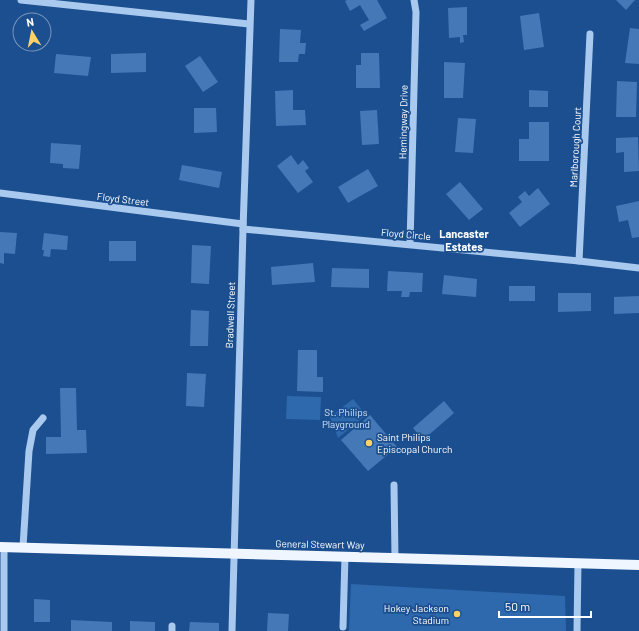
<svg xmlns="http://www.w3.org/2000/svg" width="639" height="631" font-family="Barlow,sans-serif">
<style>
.green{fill:#2e69ad}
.building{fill:#4478b7}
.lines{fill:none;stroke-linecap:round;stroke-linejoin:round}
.minor{stroke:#a9c9ee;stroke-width:7}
.major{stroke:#f0f6ff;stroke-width:10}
.poi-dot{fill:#ffd166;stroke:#1b4f8f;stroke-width:1.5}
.labels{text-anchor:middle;stroke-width:3.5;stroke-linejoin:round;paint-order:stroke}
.street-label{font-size:10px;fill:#fff;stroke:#1b4f8f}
.park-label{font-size:10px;fill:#cfe3fa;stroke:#1b4f8f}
.poi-label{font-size:10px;fill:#fff;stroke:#1b4f8f;text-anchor:start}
.neighbourhood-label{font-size:11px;font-weight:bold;fill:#fff;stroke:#1b4f8f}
</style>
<rect width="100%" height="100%" fill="#1b4f8f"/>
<g class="green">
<polygon points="287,396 321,397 320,420 286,419"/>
<polygon points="353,399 366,415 338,438 330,417"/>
<polygon points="351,584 565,596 566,631 349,631"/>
</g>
<g class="building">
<polygon points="347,0 377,0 387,18 364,31 360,25 369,20 360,5 350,11 345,1"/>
<polygon points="616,0 635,0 626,10"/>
<polygon points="467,7 467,35 463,35 464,42 460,43 460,37 449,38 448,8"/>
<polygon points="539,13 544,47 524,50 520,16"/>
<polygon points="630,28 639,29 639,64 625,63"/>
<polygon points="280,29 301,30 300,43 306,43 305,54 299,54 298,62 279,62"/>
<polygon points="146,53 146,72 111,73 111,54"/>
<polygon points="361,53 379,53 380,88 356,88 356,65 361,65"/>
<polygon points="56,54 91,57 88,76 54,73"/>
<polygon points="200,56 218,82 203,92 185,66"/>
<polygon points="444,62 465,63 463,98 444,98"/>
<polygon points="617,81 637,82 636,117 616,117"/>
<polygon points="293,90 293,110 305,110 306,125 276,126 275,91"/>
<polygon points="529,90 548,91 548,107 529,107"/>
<polygon points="194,108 216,108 217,132 194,133"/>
<polygon points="377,110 379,144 362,145 360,111"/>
<polygon points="458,118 476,119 473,153 455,152"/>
<polygon points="529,122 549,122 549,161 519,161 519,139 529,139"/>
<polygon points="638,137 639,171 624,172 624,152 616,153 616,138"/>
<polygon points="51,143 81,145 79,169 63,168 63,164 50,163"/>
<polygon points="291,155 298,165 303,160 309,168 305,171 313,182 298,193 277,166"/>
<polygon points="182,165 222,172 219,188 179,180"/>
<polygon points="368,169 378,186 348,203 338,187"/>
<polygon points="460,182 483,209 469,220 446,194"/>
<polygon points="538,188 550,204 520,227 509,213 522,202 518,197 525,191 529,196"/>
<polygon points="639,201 639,237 632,238 628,220 619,222 616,206"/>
<polygon points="0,232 17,233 15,254 4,253 4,264 0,263"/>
<polygon points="44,233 68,236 67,250 51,249 50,257 43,256 44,250 42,250"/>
<rect x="109" y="241" width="27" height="20"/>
<polygon points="192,245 211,246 209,284 191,283"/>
<polygon points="313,263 315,282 272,285 271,267"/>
<polygon points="332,268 369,269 369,288 331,287"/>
<polygon points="388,271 423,273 422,292 410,292 409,297 401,297 402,291 387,291"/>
<polygon points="444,275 477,279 476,297 442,294"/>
<rect x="509" y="286" width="26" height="15"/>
<polygon points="558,293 591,293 591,311 558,312"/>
<polygon points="639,296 639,313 614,314 614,297"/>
<polygon points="191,310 209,311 208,346 190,346"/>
<polygon points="298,350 317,350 317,377 323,377 323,392 297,391"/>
<polygon points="187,373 206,374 204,407 186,406"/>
<polygon points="60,388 76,388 77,430 86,430 87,453 46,454 46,437 61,437"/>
<polygon points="444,401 454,413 423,440 413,428"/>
<polygon points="370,415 397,447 368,471 341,440"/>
<polygon points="34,599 50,600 50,622 34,622"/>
<polygon points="268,613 289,614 288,631 267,631"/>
<polygon points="71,620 112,622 112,631 71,631"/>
<polygon points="130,621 155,622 155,631 130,631"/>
<polygon points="190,622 219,623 219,631 189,631"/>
</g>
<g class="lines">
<g class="minor">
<polyline points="21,0 249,24"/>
<polyline points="0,193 243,224"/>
<polyline points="243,229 579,261 639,268"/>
<polyline points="410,244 416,12 414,0"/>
<polyline points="579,261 590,34"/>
<polyline points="394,485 395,558"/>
<polyline points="4,547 4,631"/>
<polyline points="23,547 29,451 33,430 43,418"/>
<polyline points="343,627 345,556"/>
<polyline points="172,631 172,626"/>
<polyline points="232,631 243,229 251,0"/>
<polyline points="577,631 578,563"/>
</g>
<polyline class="major" points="0,547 639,565"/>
</g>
<g class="poi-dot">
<circle cx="369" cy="443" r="4"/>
<circle cx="457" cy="614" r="4"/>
</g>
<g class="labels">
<g class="street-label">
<text transform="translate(403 122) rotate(-89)" y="4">Hemingway Drive</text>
<text transform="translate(575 147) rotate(-87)" y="4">Marlborough Court</text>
<text transform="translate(123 199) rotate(7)" y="4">Floyd Street</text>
<text transform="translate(406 234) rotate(5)" y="4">Floyd Circle</text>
<text transform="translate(230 315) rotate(-88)" y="4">Bradwell Street</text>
<text transform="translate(320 544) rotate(1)" y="4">General Stewart Way</text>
</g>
<g class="park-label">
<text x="346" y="416">St. Philips<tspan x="346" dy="12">Playground</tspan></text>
</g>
<g class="poi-label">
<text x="377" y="441">Saint Philips<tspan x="377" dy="12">Episcopal Church</tspan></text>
<text x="449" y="612" text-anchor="end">Hokey Jackson<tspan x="449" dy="12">Stadium</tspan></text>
</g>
<g class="neighbourhood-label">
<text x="464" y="238">Lancaster<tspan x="464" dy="13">Estates</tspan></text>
</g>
</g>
<g transform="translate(32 32) rotate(350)"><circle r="19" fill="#1b4f8f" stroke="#7695bc"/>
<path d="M0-3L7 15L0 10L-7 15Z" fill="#ffd166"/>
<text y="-6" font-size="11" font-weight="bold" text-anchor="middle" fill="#ffffff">N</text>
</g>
<path d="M499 611v6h92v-6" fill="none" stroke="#ffffff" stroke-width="2"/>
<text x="505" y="611" font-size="12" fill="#ffffff" stroke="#1b4f8f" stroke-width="3" paint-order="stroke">50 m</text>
</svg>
